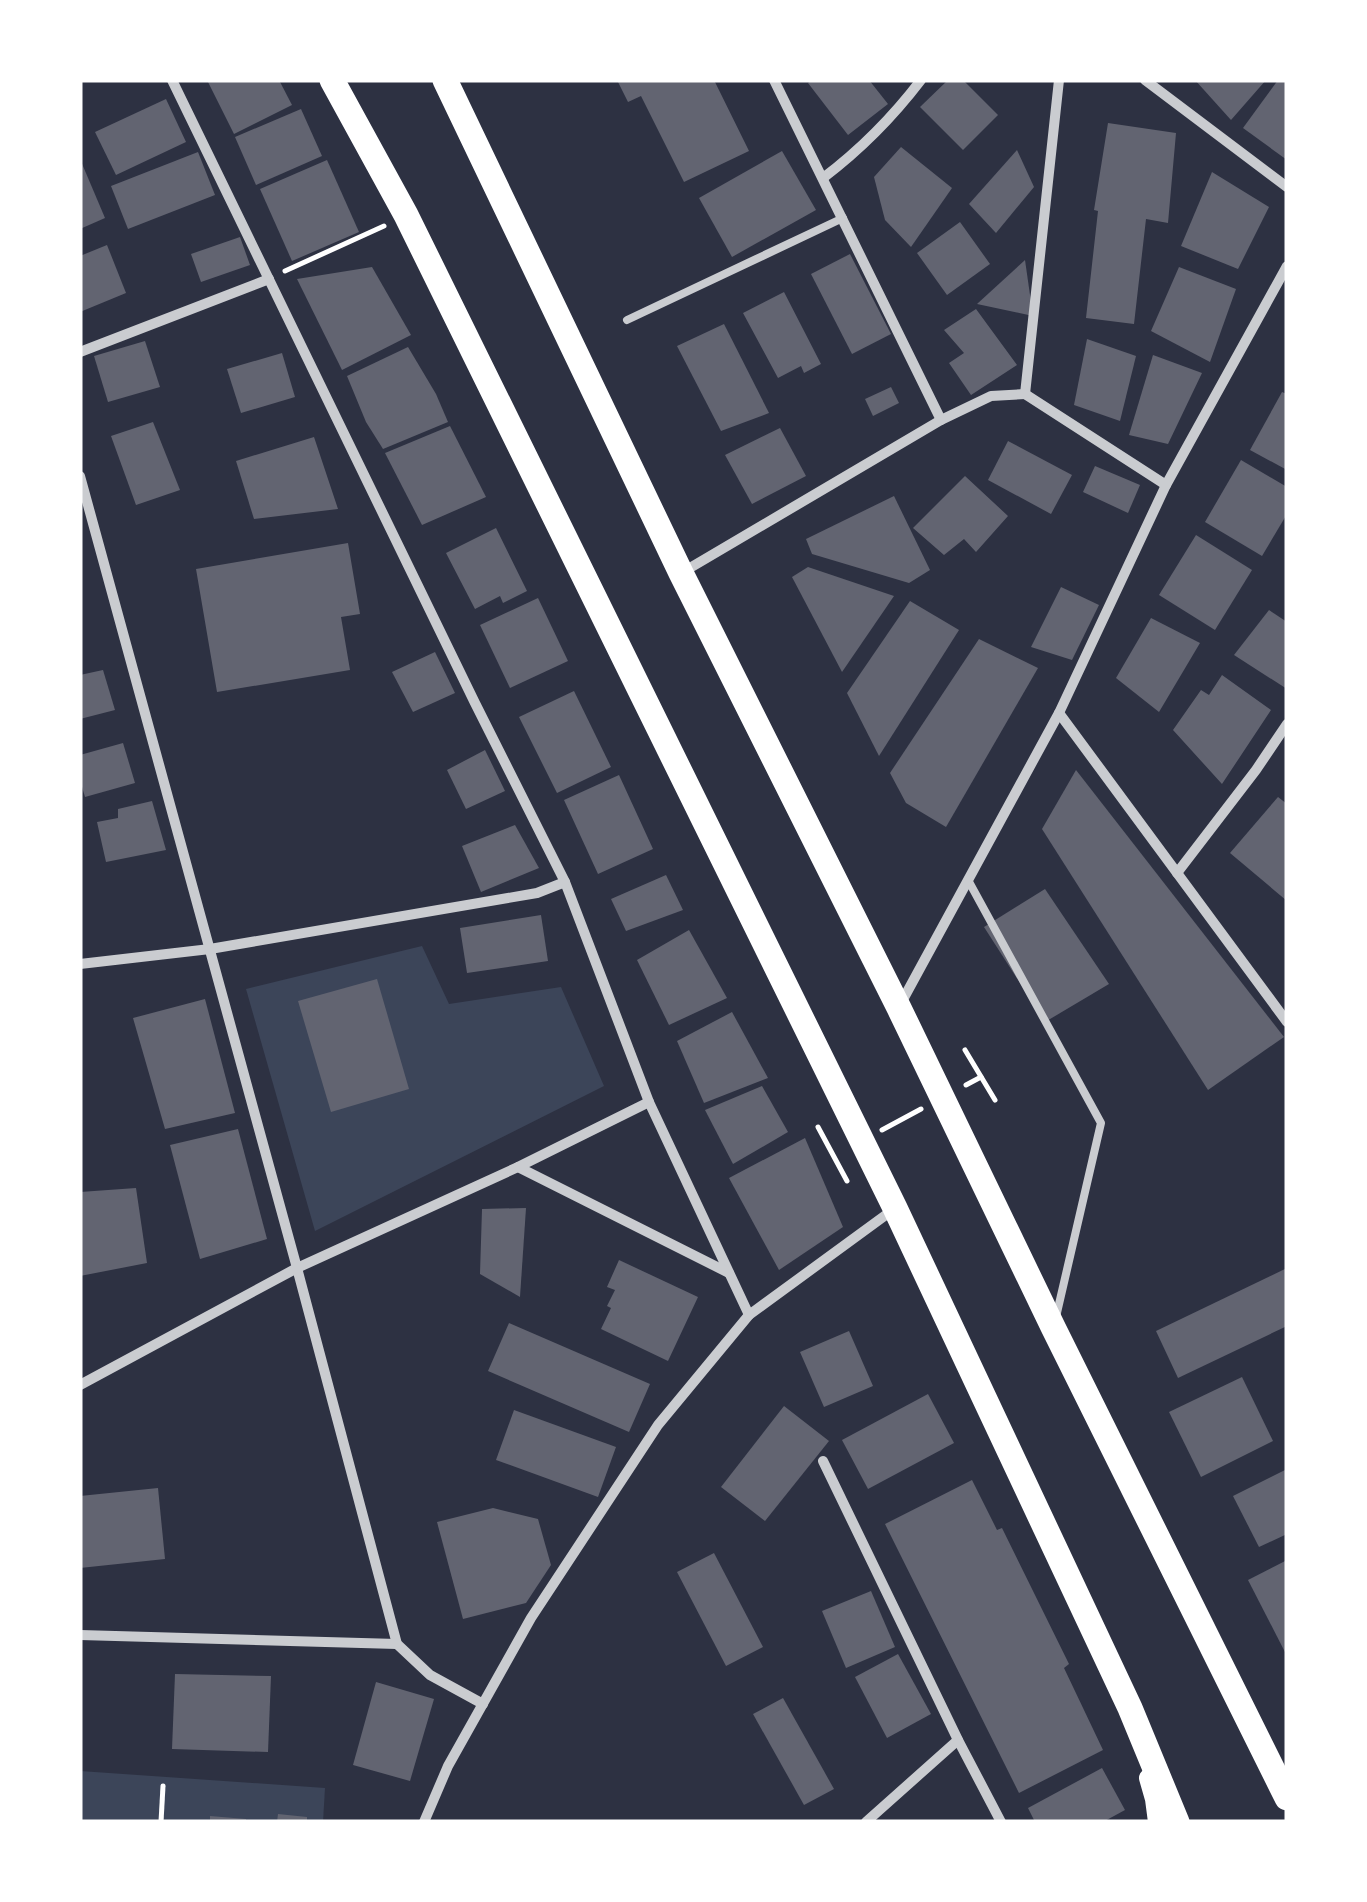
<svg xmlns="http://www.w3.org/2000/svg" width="1367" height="1902" font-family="'Nunito Sans',sans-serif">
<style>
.green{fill:#3c4559}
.building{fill:#626471}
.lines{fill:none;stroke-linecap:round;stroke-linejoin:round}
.path{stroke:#fff;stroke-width:5}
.service{stroke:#caccd0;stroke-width:8}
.minor{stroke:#caccd0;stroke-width:10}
.secondary{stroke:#fff;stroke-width:20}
.trunk{stroke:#fff;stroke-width:25}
</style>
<rect width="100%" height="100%" fill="#2d3142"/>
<g class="green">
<polygon points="422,946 449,1004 561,987 604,1086 315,1231 246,989"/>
<polygon points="80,1771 325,1788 323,1822 80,1822"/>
</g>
<g class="building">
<polygon points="207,80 279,80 292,105 234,134"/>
<polygon points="617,80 714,80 749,151 684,182 641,96 628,102"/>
<polygon points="812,80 869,80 888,104 848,135 808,83"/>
<polygon points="948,80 963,80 998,115 963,150 920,107"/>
<polygon points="1195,80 1266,80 1231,120"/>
<polygon points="1278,80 1287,80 1287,160 1243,128"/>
<polygon points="166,99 186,142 116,175 95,132"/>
<polygon points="301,109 322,156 256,185 235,137"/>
<polygon points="1108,123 1176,133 1168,223 1146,219 1134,324 1086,318 1098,211 1094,210"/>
<polygon points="901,147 952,188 911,247 885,220 874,177"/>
<polygon points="1017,150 1034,187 996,233 969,204"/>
<polygon points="782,151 816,210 732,257 699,198"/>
<polygon points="198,152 215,195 128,229 111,186"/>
<polygon points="80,159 105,218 80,229"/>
<polygon points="327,160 359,232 292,261 260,189"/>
<polygon points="1212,172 1269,207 1238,269 1181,246"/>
<polygon points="960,222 990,264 947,295 917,253"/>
<polygon points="240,237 250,265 201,282 191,254"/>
<polygon points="107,245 126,293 80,312 80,256"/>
<polygon points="850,254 891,334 852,354 811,274"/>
<polygon points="1025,260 1033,316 977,304"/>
<polygon points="372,267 411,335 342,370 297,279"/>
<polygon points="1179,267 1236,289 1210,362 1151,331"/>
<polygon points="784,292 821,364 804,373 801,366 778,378 743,313"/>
<polygon points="976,309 1017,365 971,395 949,363 964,353 944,330"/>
<polygon points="724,324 769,413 721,431 677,346"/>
<polygon points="1087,339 1136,356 1120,421 1074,405"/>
<polygon points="145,341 160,387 108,402 94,356"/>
<polygon points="408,347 436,394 448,422 383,449 366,422 347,376"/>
<polygon points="282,353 295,397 241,413 227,369"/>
<polygon points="1153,355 1202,373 1168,444 1129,435"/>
<polygon points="891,387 899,403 873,416 865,399"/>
<polygon points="1282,392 1287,394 1287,470 1250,450"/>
<polygon points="153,422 180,490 136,505 111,436"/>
<polygon points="450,426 486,497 422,525 385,453"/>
<polygon points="780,428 806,476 752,504 725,455"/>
<polygon points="314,437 338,509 254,519 236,461"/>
<polygon points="1008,441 1072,475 1051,514 988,480"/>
<polygon points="1241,460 1287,487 1287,514 1262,556 1205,522"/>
<polygon points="1095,466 1140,485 1128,513 1083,492"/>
<polygon points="965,476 1008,516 976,552 964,539 944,555 913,528"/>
<polygon points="894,496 930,570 909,583 812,554 806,539"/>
<polygon points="496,528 527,591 503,603 500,596 475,609 446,553"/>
<polygon points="1196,535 1252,570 1215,630 1159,595"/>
<polygon points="348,543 360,614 341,617 350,670 217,692 196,569"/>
<polygon points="808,567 894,596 842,672 792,577"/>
<polygon points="1061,587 1099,605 1072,660 1031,647"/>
<polygon points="538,598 568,661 510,688 480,625"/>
<polygon points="910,601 959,630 879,756 847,693"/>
<polygon points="1269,610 1287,622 1287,689 1234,655"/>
<polygon points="1151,618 1200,643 1159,712 1116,678"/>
<polygon points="979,639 1038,668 946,827 906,803 890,773"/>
<polygon points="435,652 455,693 413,712 392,672"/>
<polygon points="103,670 115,710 80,719 80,675"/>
<polygon points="1222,675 1271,710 1222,784 1173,730 1201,690 1209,695"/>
<polygon points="574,691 611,767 557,793 519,717"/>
<polygon points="123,743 135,783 85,797 80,780 80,755"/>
<polygon points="485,750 505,791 466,809 447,770"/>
<polygon points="1076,770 1284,1037 1208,1090 1042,829"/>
<polygon points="619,775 653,849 598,874 564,800"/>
<polygon points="1278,797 1287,804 1287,901 1230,853"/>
<polygon points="152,801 166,850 106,862 97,822 118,818 118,809"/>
<polygon points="515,825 539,868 481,892 462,846"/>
<polygon points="666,875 683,910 626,931 611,899"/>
<polygon points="1045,889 1109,984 1045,1022 984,927"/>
<polygon points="541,915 548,961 467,973 460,928"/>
<polygon points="689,930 727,998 669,1025 637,960"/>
<polygon points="377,979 409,1089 331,1112 298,1001"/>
<polygon points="205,999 235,1113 165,1129 133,1018"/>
<polygon points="732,1012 768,1078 704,1103 677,1041"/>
<polygon points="762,1086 788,1132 733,1164 705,1110"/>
<polygon points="238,1129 267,1239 200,1259 170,1145"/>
<polygon points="805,1138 843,1227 779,1270 729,1178"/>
<polygon points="136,1188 147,1263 80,1276 80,1192"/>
<polygon points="526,1208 520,1297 480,1274 482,1209"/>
<polygon points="619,1260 698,1297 668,1361 601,1329 611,1308 607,1306 615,1290 607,1287"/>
<polygon points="1287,1268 1287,1326 1178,1378 1156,1331"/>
<polygon points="509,1323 650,1384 629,1432 488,1371"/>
<polygon points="849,1331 873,1386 824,1407 800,1352"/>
<polygon points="1242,1377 1273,1441 1201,1477 1169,1412"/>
<polygon points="928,1394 954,1443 868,1489 842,1440"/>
<polygon points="784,1406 829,1441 765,1521 721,1487"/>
<polygon points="514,1410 616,1447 598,1497 496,1460"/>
<polygon points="1287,1469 1287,1534 1259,1547 1233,1496"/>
<polygon points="972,1480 997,1530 1002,1528 1069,1664 1064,1668 1103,1750 1019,1793 885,1524"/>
<polygon points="158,1488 165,1559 80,1568 80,1496"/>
<polygon points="493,1508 538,1519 551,1565 526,1603 463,1619 437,1522"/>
<polygon points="714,1553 763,1647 726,1666 677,1572"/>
<polygon points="1287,1560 1287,1656 1248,1580"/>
<polygon points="871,1591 895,1647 846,1668 822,1611"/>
<polygon points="898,1654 931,1714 887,1738 855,1677"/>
<polygon points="175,1674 271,1676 268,1752 172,1749"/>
<polygon points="376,1682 434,1699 410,1781 353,1765"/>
<polygon points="783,1698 834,1789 804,1805 753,1714"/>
<polygon points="1102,1768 1125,1810 1103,1822 1035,1822 1028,1808"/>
<polygon points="278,1814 307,1817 307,1822 277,1822"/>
<polygon points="210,1816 246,1819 246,1822 210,1822"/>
</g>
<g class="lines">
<g class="path">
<polyline points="285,271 384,226"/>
<polyline points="965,1050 995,1100"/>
<polyline points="966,1085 981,1077"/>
<polyline points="818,1127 847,1181"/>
<polyline points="882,1130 921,1109"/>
<polyline points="161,1822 163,1786"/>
</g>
<g class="service">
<polyline points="627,320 843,218"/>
<polyline points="968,880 1101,1123 1056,1317"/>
</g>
<g class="minor">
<polyline points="172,80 475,703 565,882 649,1102 749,1315"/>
<polyline points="774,80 941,420"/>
<polyline points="1145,80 1287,187"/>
<path d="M 823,178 C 860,150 892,118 921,80"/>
<polyline points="80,352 269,279"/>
<polyline points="1025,394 1059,80"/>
<polyline points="1025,394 1166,485"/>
<polyline points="80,476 297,1268 397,1644 430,1675 483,1704"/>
<polyline points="683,572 941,420 991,396 1025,394"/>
<polyline points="1059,713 1287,1022"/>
<polyline points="1177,873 1256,770 1287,724"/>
<polyline points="80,964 210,949 537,893 565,882"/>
<polyline points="900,1005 1059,713 1166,485 1287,266"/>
<polyline points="518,1167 729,1273"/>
<polyline points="80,1385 297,1268 518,1167 649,1102"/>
<polyline points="823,1461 958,1740 1001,1822"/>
<polyline points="80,1635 397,1644"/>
<polyline points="424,1822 448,1766 531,1618 658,1425 749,1315 894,1209"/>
<polyline points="866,1822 958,1740"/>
</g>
<polyline class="secondary" points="1149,1778 1155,1799 1158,1822"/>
<g class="trunk">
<polyline points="332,80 406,215 895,1208 1130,1708 1177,1822"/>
<polyline points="445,80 681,573 899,1008 1053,1327 1287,1798"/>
</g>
</g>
<rect width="1367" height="1902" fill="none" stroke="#ffffff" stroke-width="165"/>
</svg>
